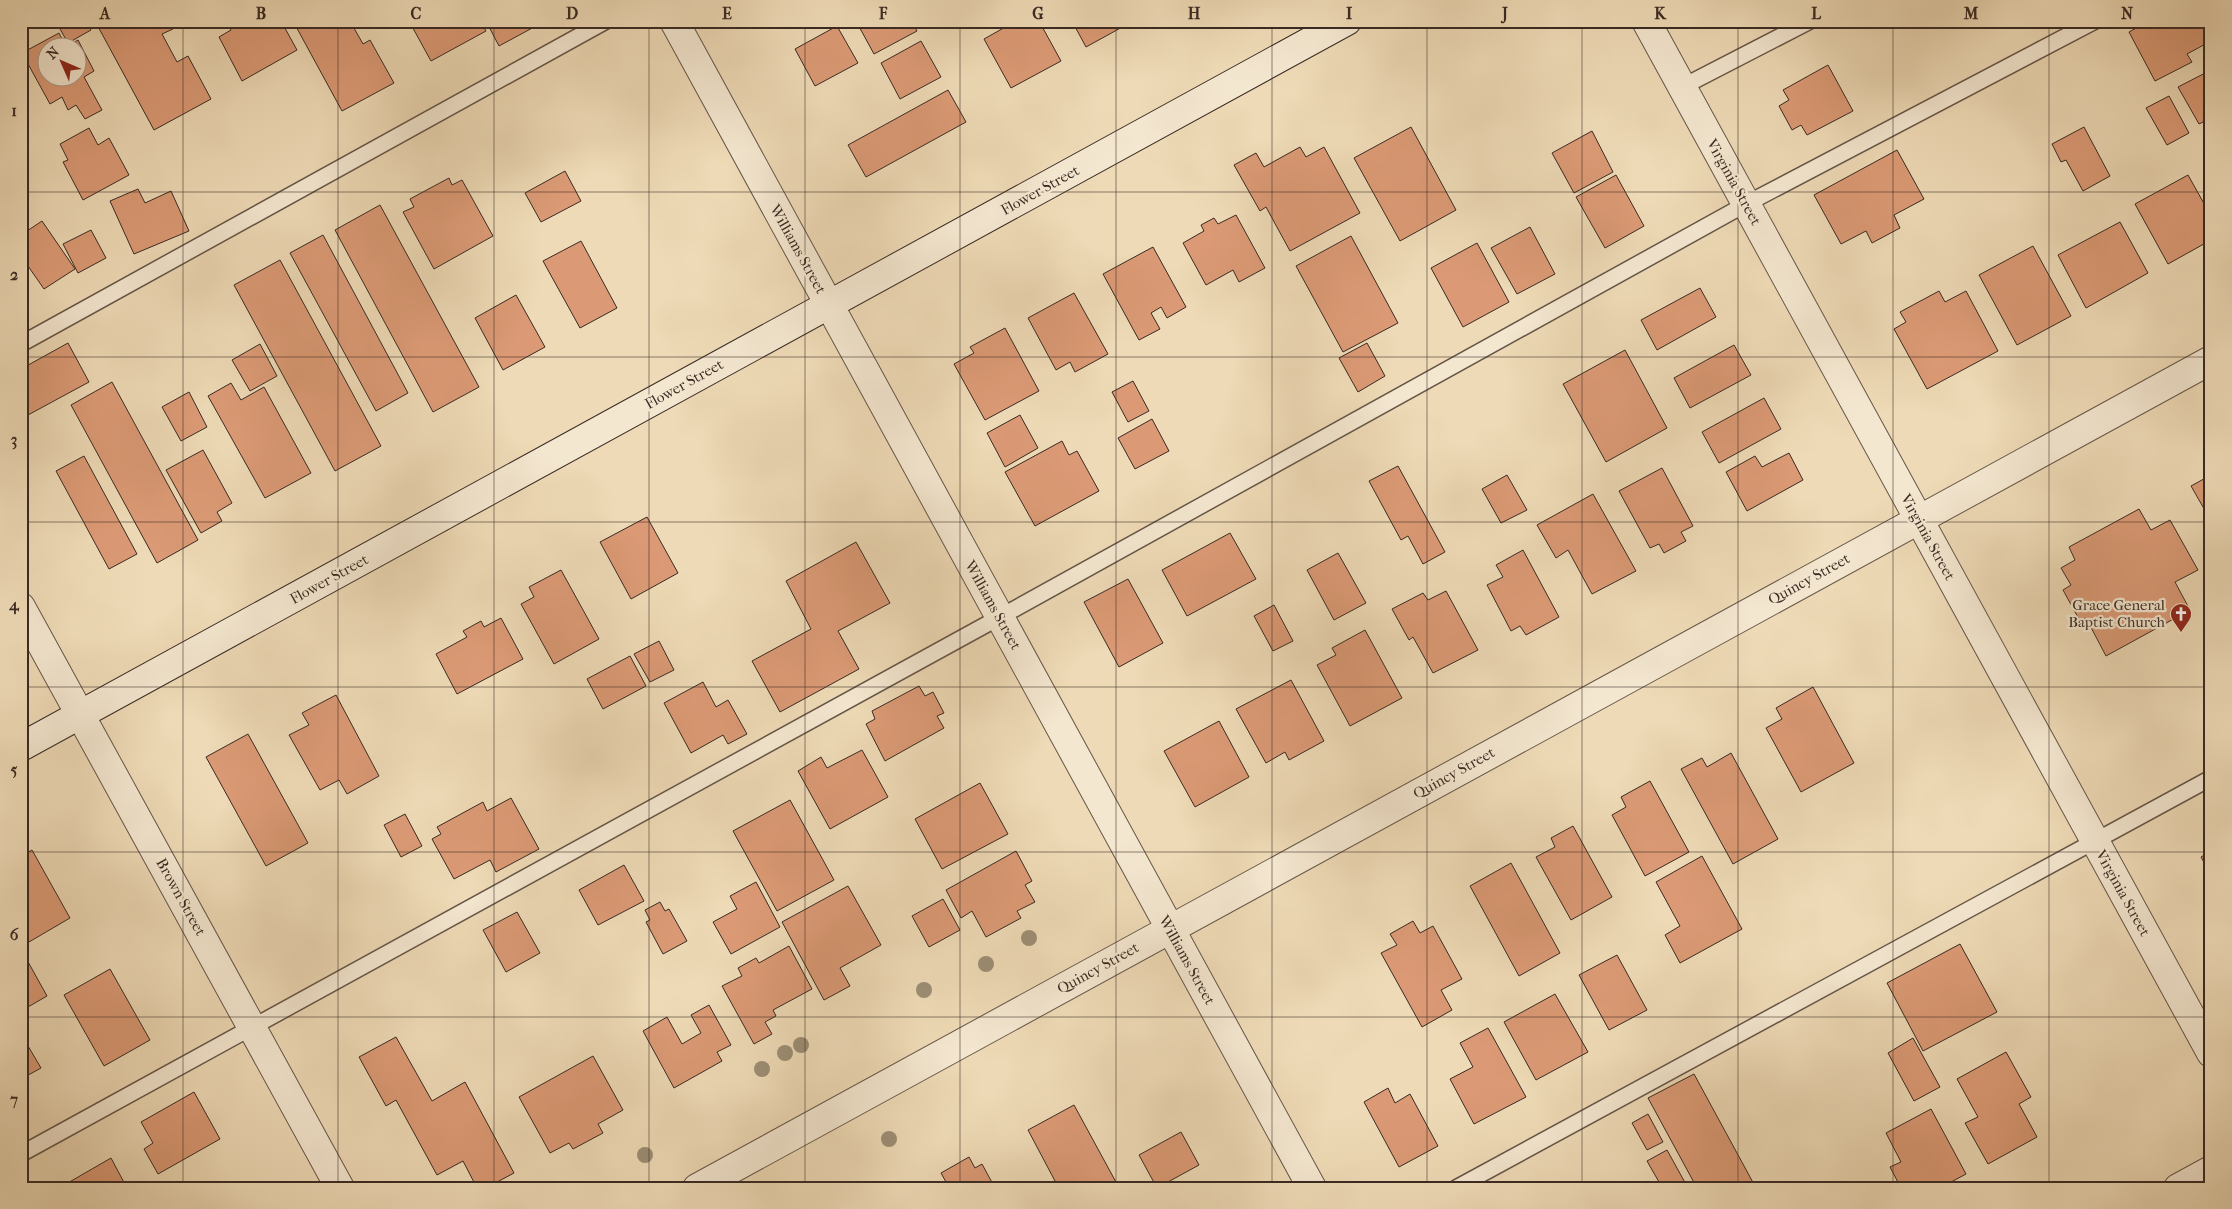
<svg xmlns="http://www.w3.org/2000/svg" width="2232" height="1209" font-family="'IM FELL French Canon',serif">
<style>
.building{fill:#db9a75;stroke:#392a23;fill-rule:evenodd}
.lines{fill:none;stroke-linecap:round;stroke-linejoin:round}
.lane-casing{stroke:#665648;stroke-width:18}
.street-casing{stroke:#665648;stroke-width:30}
.secondary-casing{stroke:#392a23;stroke-width:30}
.lane{stroke:#f4e7d0;stroke-width:15}
.street{stroke:#f4e7d0;stroke-width:28}
.secondary{stroke:#f4e7d0;stroke-width:28}
.tree{fill:#9c8e74}
.grid{fill:none;stroke:#392a23;stroke-width:1;stroke-opacity:0.55}
.labels{text-anchor:middle;stroke-width:4.5;stroke-linejoin:round;paint-order:stroke}
.street-label{font-size:15px;fill:#392a23;stroke:#f4e7d0}
.poi-label{font-size:15px;fill:#392a23;stroke:#f4e7d0;text-anchor:end}
.neatline{fill:none;stroke:#392a23;stroke-width:2}
.grid-label{font-size:16px;text-anchor:middle;font-weight:bold;fill:#392a23}
</style>
<rect width="100%" height="100%" fill="#eedab6"/>
<filter id="stains"><feTurbulence type="fractalNoise" baseFrequency=".004" numOctaves="4"/><feColorMatrix values="0 0 0 0 .2 0 0 0 0 .09 0 0 0 0 .02 0 0 0 .5 -.17"/></filter>
<radialGradient id="worn" r=".72"><stop offset=".6" stop-color="#630" stop-opacity="0"/><stop offset="1" stop-color="#630" stop-opacity=".3"/></radialGradient>
<g class="building">
<polygon points="43,21 86,21 91,30 68,43 56,22 46,27"/>
<polygon points="95,21 169,21 173,29 162,34 177,62 188,56 211,99 154,130"/>
<polygon points="226,21 281,21 297,50 242,81 219,37 231,30"/>
<polygon points="293,21 350,21 363,44 370,40 394,83 342,111"/>
<polygon points="409,21 480,21 486,31 431,61"/>
<polygon points="486,21 534,21 536,26 499,46"/>
<polygon points="856,21 911,21 917,31 874,54"/>
<polygon points="1016,21 1039,21 1061,61 1011,88 984,39"/>
<polygon points="1072,21 1123,21 1126,25 1086,47"/>
<polygon points="2149,21 2211,21 2211,41 2187,54 2192,62 2155,81 2129,32"/>
<polygon points="837,26 858,63 815,86 795,49"/>
<path d="M 59,33 L 66,47 L 78,40 L 94,71 L 84,77 L 102,110 L 85,119 L 76,105 L 68,110 L 62,97 L 50,104 L 22,53 ZM 48,48 L 78,48 L 78,78 L 48,78 Z"/>
<polygon points="921,41 941,77 900,99 881,63"/>
<polygon points="1828,65 1853,111 1807,135 1801,125 1792,130 1779,106 1789,100 1783,90"/>
<polygon points="2211,70 2211,118 2199,124 2178,87"/>
<polygon points="948,90 966,122 866,177 848,145"/>
<polygon points="2169,96 2189,133 2167,145 2146,108"/>
<polygon points="1411,127 1456,210 1400,241 1354,158"/>
<polygon points="2084,127 2110,176 2083,191 2066,160 2061,162 2052,144"/>
<polygon points="89,128 98,145 109,138 129,175 83,200 63,162 68,160 60,144"/>
<polygon points="1592,131 1613,172 1574,193 1552,153"/>
<polygon points="1300,147 1306,157 1324,147 1360,213 1290,251 1266,207 1260,211 1234,165 1256,153 1264,167"/>
<polygon points="1897,150 1924,199 1894,215 1900,228 1872,243 1866,231 1841,244 1814,195"/>
<polygon points="565,171 581,201 541,222 525,193"/>
<polygon points="1616,175 1644,226 1605,248 1576,197"/>
<polygon points="2188,175 2211,216 2211,240 2168,264 2135,204"/>
<polygon points="449,178 452,185 462,180 493,236 434,269 403,212 414,207 410,199"/>
<polygon points="138,189 145,203 171,191 189,231 134,254 110,201"/>
<polygon points="380,205 479,387 433,412 335,230"/>
<polygon points="1236,215 1265,268 1239,282 1233,270 1206,285 1183,243 1204,231 1201,225 1214,218 1218,224"/>
<polygon points="42,221 75,269 44,289 21,256 21,235"/>
<polygon points="2120,222 2148,273 2086,308 2058,255"/>
<polygon points="1530,227 1555,274 1517,294 1491,248"/>
<polygon points="91,230 106,258 78,273 63,244"/>
<polygon points="323,235 408,393 376,411 290,253"/>
<polygon points="1351,236 1398,323 1343,352 1296,266"/>
<polygon points="581,241 617,308 580,328 543,261"/>
<polygon points="1477,243 1509,302 1463,327 1431,268"/>
<polygon points="2033,246 2071,316 2017,345 1979,275"/>
<polygon points="1153,247 1186,307 1167,318 1161,307 1151,313 1160,329 1139,340 1103,274"/>
<polygon points="280,260 381,446 335,471 234,285"/>
<polygon points="1700,288 1716,317 1657,350 1641,320"/>
<polygon points="1939,291 1945,302 1966,291 1998,351 1927,389 1894,329 1906,322 1900,312"/>
<polygon points="1074,293 1108,354 1075,372 1070,362 1056,370 1028,318"/>
<polygon points="516,295 545,347 503,370 475,318"/>
<polygon points="1005,328 1039,391 985,420 954,364 974,353 970,347"/>
<polygon points="68,343 89,382 28,415 21,403 21,369"/>
<polygon points="1367,343 1385,376 1358,392 1339,358"/>
<polygon points="260,344 277,376 250,391 232,360"/>
<polygon points="1734,345 1751,375 1690,408 1674,378"/>
<polygon points="1625,350 1667,428 1606,462 1563,384"/>
<polygon points="1133,381 1149,411 1128,422 1112,392"/>
<polygon points="112,382 198,540 157,563 71,405"/>
<polygon points="231,383 241,400 264,387 311,473 265,498 208,396"/>
<polygon points="189,392 207,427 181,441 162,407"/>
<polygon points="1764,398 1781,429 1719,463 1702,432"/>
<polygon points="1020,415 1038,448 1005,467 987,433"/>
<polygon points="1152,419 1169,451 1135,469 1118,438"/>
<polygon points="1062,441 1069,455 1077,451 1099,491 1035,526 1005,472"/>
<polygon points="203,450 232,503 217,512 222,521 201,533 166,470"/>
<polygon points="1789,453 1803,480 1747,511 1726,472 1755,456 1762,467"/>
<polygon points="84,456 137,554 109,569 56,471"/>
<polygon points="1398,466 1445,552 1423,564 1408,536 1401,540 1369,481"/>
<polygon points="1662,468 1693,526 1681,532 1686,541 1664,553 1659,544 1650,548 1619,491"/>
<polygon points="1507,475 1527,510 1501,523 1482,489"/>
<polygon points="2211,475 2211,521 2191,486"/>
<polygon points="1593,494 1636,571 1592,594 1568,550 1556,558 1537,525"/>
<polygon points="2139,509 2151,530 2170,520 2198,570 2175,582 2190,610 2106,656 2086,618 2080,621 2063,590 2071,585 2061,568 2075,560 2069,547"/>
<polygon points="647,517 678,573 631,599 600,542"/>
<polygon points="1230,533 1256,579 1187,616 1162,570"/>
<polygon points="856,542 890,603 838,631 859,669 780,712 752,661 811,629 786,581"/>
<polygon points="1523,550 1559,617 1526,635 1520,626 1511,631 1487,585 1503,577 1496,565"/>
<polygon points="1338,553 1366,603 1334,620 1307,570"/>
<polygon points="561,570 599,639 554,664 521,604 534,597 529,587"/>
<polygon points="1128,579 1163,643 1119,667 1084,602"/>
<polygon points="1446,591 1478,650 1433,673 1413,637 1409,640 1392,609 1423,593 1428,600"/>
<polygon points="1274,605 1293,641 1273,651 1254,616"/>
<polygon points="501,618 523,659 457,694 436,654 467,637 463,631 481,621 484,627"/>
<polygon points="1365,630 1402,698 1350,726 1317,665 1336,655 1332,648"/>
<polygon points="659,641 674,670 650,682 634,654"/>
<polygon points="630,656 646,686 603,709 587,679"/>
<polygon points="1291,680 1324,741 1289,760 1285,752 1266,763 1236,709"/>
<polygon points="703,682 716,707 728,700 747,734 728,744 723,735 691,753 664,703"/>
<polygon points="919,686 925,696 933,692 944,713 937,716 944,728 885,761 866,724 875,719 872,711"/>
<polygon points="1813,687 1854,763 1801,792 1766,728 1782,719 1776,708"/>
<polygon points="336,695 379,776 347,794 339,780 320,790 289,735 309,725 302,713"/>
<polygon points="1219,721 1249,777 1195,807 1164,751"/>
<polygon points="248,734 308,843 266,866 206,757"/>
<polygon points="862,750 888,797 830,829 798,771 821,757 827,768"/>
<polygon points="1731,753 1778,839 1733,864 1681,769 1702,758 1707,767"/>
<polygon points="1650,781 1689,852 1645,876 1612,815 1626,807 1621,797"/>
<polygon points="980,783 1008,834 942,869 915,819"/>
<polygon points="511,798 539,849 496,872 490,860 454,879 432,839 441,834 437,827 483,802 487,811"/>
<polygon points="790,800 834,880 777,911 733,831"/>
<polygon points="405,814 422,846 401,857 384,825"/>
<polygon points="1573,826 1612,897 1571,920 1536,857 1555,847 1551,838"/>
<polygon points="32,850 70,918 29,942 21,928 21,856"/>
<polygon points="1016,851 1032,881 1025,885 1035,902 1017,911 1021,918 986,937 972,911 961,918 946,890"/>
<polygon points="2211,851 2211,875 2201,857"/>
<polygon points="1702,856 1742,929 1680,963 1665,935 1680,926 1656,882"/>
<polygon points="1511,863 1560,953 1519,976 1470,886"/>
<polygon points="624,865 644,901 598,925 579,890"/>
<polygon points="756,882 780,927 731,954 713,922 737,909 730,896"/>
<polygon points="848,886 881,945 840,968 850,986 824,1000 782,922"/>
<polygon points="943,899 960,930 929,947 912,916"/>
<polygon points="660,902 665,911 669,909 687,941 663,954 646,922 650,920 645,910"/>
<polygon points="517,912 540,953 506,972 483,930"/>
<polygon points="1413,921 1420,933 1433,926 1462,979 1441,990 1452,1010 1422,1027 1381,953 1397,945 1390,934"/>
<polygon points="1960,944 1997,1012 1923,1051 1887,983"/>
<polygon points="789,946 812,989 773,1010 776,1016 765,1022 772,1034 754,1044 722,986 742,976 738,968 756,958 759,963"/>
<polygon points="1617,955 1647,1010 1609,1030 1579,975"/>
<polygon points="27,960 47,996 21,1011 21,963"/>
<polygon points="110,969 150,1040 104,1066 64,995"/>
<polygon points="1555,994 1588,1052 1536,1080 1504,1022"/>
<polygon points="709,1005 731,1045 717,1052 722,1061 674,1088 643,1031 667,1017 682,1044 701,1033 691,1015"/>
<polygon points="1488,1028 1526,1097 1474,1124 1450,1079 1473,1067 1460,1043"/>
<polygon points="21,1034 41,1068 21,1079"/>
<polygon points="396,1037 432,1101 465,1082 514,1173 486,1188 477,1188 463,1161 437,1175 396,1100 386,1106 359,1057"/>
<polygon points="1913,1038 1940,1087 1914,1101 1888,1053"/>
<polygon points="2006,1052 2031,1097 2019,1104 2037,1137 1988,1164 1965,1123 1978,1117 1957,1079"/>
<polygon points="593,1056 623,1110 598,1124 603,1133 573,1149 569,1143 550,1153 519,1097"/>
<polygon points="1694,1074 1756,1188 1697,1188 1648,1098"/>
<polygon points="1388,1088 1395,1103 1410,1094 1438,1146 1399,1167 1364,1102"/>
<polygon points="194,1092 220,1139 158,1174 144,1149 153,1143 141,1122"/>
<polygon points="1074,1105 1117,1184 1110,1188 1042,1188 1055,1181 1028,1130"/>
<polygon points="1931,1109 1966,1174 1940,1188 1901,1188 1890,1167 1901,1162 1886,1133"/>
<polygon points="1648,1114 1663,1142 1647,1150 1632,1123"/>
<polygon points="1181,1132 1199,1165 1157,1188 1139,1155"/>
<polygon points="1667,1150 1688,1188 1649,1188 1659,1182 1647,1161"/>
<polygon points="969,1157 975,1168 982,1164 995,1188 936,1188 946,1182 941,1173"/>
<polygon points="111,1158 127,1188 59,1188"/>
</g>
<g class="lines">
<g class="lane-casing">
<g id="lane">
<polyline points="1682,87 1810,21"/>
<polyline points="21,344 606,21"/>
<polyline points="21,1154 1000,617 1746,204 2095,21"/>
<polyline points="1456,1188 2211,778"/>
</g>
</g>
<g class="street-casing">
<g id="street">
<polyline points="674,21 1312,1188"/>
<polyline points="1646,21 2211,1053"/>
<polyline points="21,607 340,1188"/>
<polyline points="697,1188 2211,360"/>
<polyline points="2178,1188 2211,1170"/>
</g>
</g>
<g class="secondary-casing">
<polyline id="secondary" points="21,747 1347,21"/>
</g>
<use href="#lane" class="lane"/>
<use href="#street" class="street"/>
<use href="#secondary" class="secondary"/>
</g>
<g class="tree">
<circle cx="1029" cy="938" r="8"/>
<circle cx="986" cy="964" r="8"/>
<circle cx="924" cy="990" r="8"/>
<circle cx="801" cy="1045" r="8"/>
<circle cx="785" cy="1053" r="8"/>
<circle cx="762" cy="1069" r="8"/>
<circle cx="889" cy="1139" r="8"/>
<circle cx="645" cy="1155" r="8"/>
</g>
<path class="grid" d="M 183,21 L 183,1188M 338,21 L 338,1188M 494,21 L 494,1188M 649,21 L 649,1188M 805,21 L 805,1188M 960,21 L 960,1188M 1116,21 L 1116,1188M 1272,21 L 1272,1188M 1427,21 L 1427,1188M 1582,21 L 1582,1188M 1738,21 L 1738,1188M 1893,21 L 1893,1188M 2049,21 L 2049,1188M 21,192 L 2211,192M 21,357 L 2211,357M 21,522 L 2211,522M 21,687 L 2211,687M 21,852 L 2211,852M 21,1017 L 2211,1017"/>
<defs>
<g id="church-pin" transform="scale(1.125)"><path d="M0 17L-7.5 6A9.5 9.5 0 1 1 7.5 6Z" fill="#8f2418" stroke="#f4e7d0"/><path d="M-1.2-6h2.4v3.5h3.3v2.4h-3.3V6h-2.4V-.1h-3.3v-2.4h3.3Z" fill="#fff"/></g>
</defs>
<g fill-rule="evenodd">
<use href="#church-pin" x="2181" y="614"/>
</g>
<g class="labels">
<g class="street-label">
<text transform="translate(1734 182) rotate(61)" y="5">Virginia Street</text>
<text transform="translate(1040 190) rotate(-29)" y="5">Flower Street</text>
<text transform="translate(798 249) rotate(61)" y="5">Williams Street</text>
<text transform="translate(684 384) rotate(-29)" y="5">Flower Street</text>
<text transform="translate(1928 537) rotate(61)" y="5">Virginia Street</text>
<text transform="translate(329 579) rotate(-29)" y="5">Flower Street</text>
<text transform="translate(1809 579) rotate(-29)" y="5">Quincy Street</text>
<text transform="translate(993 605) rotate(61)" y="5">Williams Street</text>
<text transform="translate(1454 773) rotate(-29)" y="5">Quincy Street</text>
<text transform="translate(2123 893) rotate(61)" y="5">Virginia Street</text>
<text transform="translate(181 897) rotate(61)" y="5">Brown Street</text>
<text transform="translate(1187 960) rotate(61)" y="5">Williams Street</text>
<text transform="translate(1098 968) rotate(-29)" y="5">Quincy Street</text>
</g>
<g class="poi-label">
<text x="2165" y="610">Grace General<tspan x="2165" dy="17">Baptist Church</tspan></text>
</g>
</g>
<rect width="2232" height="1209" fill="none" stroke="#eedab6" stroke-width="55"/>
<g transform="translate(62 62) rotate(315)"><circle r="24" fill="#f4e7d0" stroke="#a99b8b"/>
<path d="M0-4L9 19L0 12L-9 19Z" fill="#8f2418"/>
<text y="-8" font-size="14" font-weight="bold" text-anchor="middle" fill="#392a23">N</text>
</g>
<rect x="28" y="28" width="2176" height="1154" class="neatline"/>
<g class="grid-label">
<text x="105" y="19">A</text>
<text x="261" y="19">B</text>
<text x="416" y="19">C</text>
<text x="572" y="19">D</text>
<text x="727" y="19">E</text>
<text x="883" y="19">F</text>
<text x="1038" y="19">G</text>
<text x="1194" y="19">H</text>
<text x="1349" y="19">I</text>
<text x="1505" y="19">J</text>
<text x="1660" y="19">K</text>
<text x="1816" y="19">L</text>
<text x="1971" y="19">M</text>
<text x="2127" y="19">N</text>
<text x="14" y="116">1</text>
<text x="14" y="280">2</text>
<text x="14" y="445">3</text>
<text x="14" y="610">4</text>
<text x="14" y="775">5</text>
<text x="14" y="940">6</text>
<text x="14" y="1105">7</text>
</g>
<rect width="100%" height="100%" filter="url(#stains)"/>
<rect width="100%" height="100%" fill="url(#worn)"/>
</svg>
